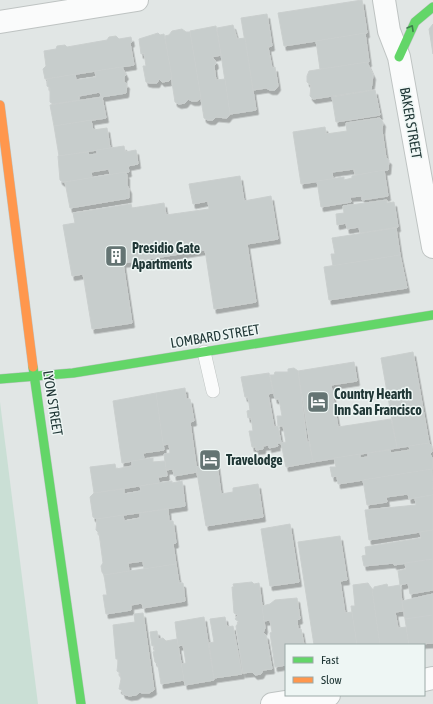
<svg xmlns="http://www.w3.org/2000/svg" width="433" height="704" font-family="'Asap Condensed',sans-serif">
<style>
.green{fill:#cadfd5}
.building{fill:#c7cdcc;stroke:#cacfce;filter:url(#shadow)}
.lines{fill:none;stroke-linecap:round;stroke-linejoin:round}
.lane-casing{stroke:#bec3c2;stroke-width:14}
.street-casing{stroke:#bec3c2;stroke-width:24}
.fast-casing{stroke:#bdc4c3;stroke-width:10}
.slow-casing{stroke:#bdc4c3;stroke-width:10}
.lane{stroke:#fafbfb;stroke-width:13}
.street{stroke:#fafbfb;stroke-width:22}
.fast{stroke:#63d668;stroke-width:9}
.slow{stroke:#ff974d;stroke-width:9}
.oneway{stroke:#3e7f4c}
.labels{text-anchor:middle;stroke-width:3;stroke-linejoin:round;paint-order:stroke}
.street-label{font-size:14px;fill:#203736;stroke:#eef6f4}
.poi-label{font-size:14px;font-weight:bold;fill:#203736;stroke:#eef6f4;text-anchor:start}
</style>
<defs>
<filter id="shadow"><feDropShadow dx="2.5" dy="4.5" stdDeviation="0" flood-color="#0004"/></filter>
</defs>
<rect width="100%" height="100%" fill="#e1e6e5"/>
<polygon class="green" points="0,402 38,704 0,704"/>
<g class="building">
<polygon points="362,0 367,33 284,46 278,13"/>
<polygon points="267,14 272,46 268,47 272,68 275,67 278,86 275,90 270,90 266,88 253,90 241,18"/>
<polygon points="433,24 433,54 429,29"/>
<polygon points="233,25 237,39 245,38 256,110 230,114 217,28"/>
<polygon points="216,26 221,55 212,57 215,60 216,64 214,66 216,80 225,79 230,114 227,118 216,117 213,120 208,120 204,118 190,31"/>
<polygon points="182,29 186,32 190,32 201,98 197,101 192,101 188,99 185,103 179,104 175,102 165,36 169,35 172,31"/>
<polygon points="158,33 160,35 164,34 172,77 169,81 162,82 159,79 157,83 150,83 146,82 143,66 146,66 144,53 141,54 139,39"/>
<polygon points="365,33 369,62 320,69 316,41"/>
<polygon points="116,36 119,39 131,37 132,42 130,43 134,65 45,79 43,69 46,66 44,51 56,49 57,46 65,45 67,47 107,40 109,37"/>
<polygon points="367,62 373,75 371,90 313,99 310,96 311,85 307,82 307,76 309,71"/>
<polygon points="122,67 126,75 124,77 124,82 127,84 126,93 101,97 100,92 79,96 79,100 53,104 50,102 50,88 47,86 47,82 48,79 75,74 76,80 96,77 95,71"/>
<polygon points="375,90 380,115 336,122 332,97"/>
<polygon points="102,97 106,118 54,126 50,105"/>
<polygon points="380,118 383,122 382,130 386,158 389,160 388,170 355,175 354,169 332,172 333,179 301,184 293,132 325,127 326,134 347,131 346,123"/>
<polygon points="91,120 93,130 107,128 110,148 59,156 54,126"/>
<polygon points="124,146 125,152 136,150 138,164 128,166 129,172 110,175 109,169 91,172 92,178 63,182 60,180 58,156 88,152 89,155 97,154 97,150"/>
<polygon points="384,170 388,196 362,200 362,196 350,197 351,202 321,207 317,181 344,177 344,180 352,178 352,176"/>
<polygon points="125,172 127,175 127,185 129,189 129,198 70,208 65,182"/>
<polygon points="240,176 244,201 271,196 278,239 247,244 256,302 214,309 205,250 123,263 132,323 92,329 83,274 72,276 63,225 75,223 73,213 131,204 132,208 164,203 166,215 209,209 208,201 193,204 189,184"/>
<polygon points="387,200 387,203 394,202 398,227 360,233 359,227 347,229 346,223 337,225 336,214 344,213 343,206"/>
<polygon points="396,228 400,255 333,266 331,254 335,254 332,238"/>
<polygon points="400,255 407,288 329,300 324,267"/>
<polygon points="413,352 429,443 397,448 381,358"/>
<polygon points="354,362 357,381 331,385 338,427 391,419 397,448 313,462 298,371"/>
<polygon points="294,368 298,371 307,442 309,442 313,462 286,467 281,443 286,442 283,426 278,426 277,416 282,416 279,399 275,399 270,375 274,375 275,372 288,372 288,369"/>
<polygon points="269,373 273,393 268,394 274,427 278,426 281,443 277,443 278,446 269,448 269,445 263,446 263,449 256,450 256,447 252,447 249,431 253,431 251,417 248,418 247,411 250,410 248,397 245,397 241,377"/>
<polygon points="185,388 186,399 190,399 194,421 190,422 197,472 174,476 173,469 166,470 164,454 170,453 169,444 163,445 156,393"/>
<polygon points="156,393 164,450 143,453 144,459 122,463 113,401"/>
<polygon points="429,443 432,446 432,452 430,454 433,459 433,469 338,484 337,476 332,477 330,467 336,467 334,458 360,454 360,458 368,457 368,453 390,450 391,453 410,450 409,446"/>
<polygon points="153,458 153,462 165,461 167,476 158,477 159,483 94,493 90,467 115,464 116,469 132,466 132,461"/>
<polygon points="217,464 221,494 233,492 233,488 258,484 263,517 206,526 196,467"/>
<polygon points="432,469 433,495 409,499 408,494 386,497 387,502 367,505 363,480"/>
<polygon points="172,481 172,483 182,481 185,506 97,519 93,517 90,497 94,493 124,489 124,494 141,491 140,486"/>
<polygon points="433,495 433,530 369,540 365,510 416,505 415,498"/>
<polygon points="168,509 169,521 173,521 176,543 173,544 176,564 144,569 143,561 128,563 129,571 104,575 102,572 101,566 103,563 99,533 96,530 97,519 123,515 124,521 140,518 140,513"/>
<polygon points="290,524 299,582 270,586 261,529"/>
<polygon points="433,530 433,559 394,565 394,563 364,566 362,556 366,555 365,547 421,538 420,532"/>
<polygon points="340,536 347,580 340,581 345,613 352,612 357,645 314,645 298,542"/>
<polygon points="433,559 433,590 410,594 408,583 400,585 398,571 406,569 405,563"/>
<polygon points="176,564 179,583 183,583 185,601 143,608 142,603 131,605 131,610 106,614 103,595 107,595 104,575"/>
<polygon points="252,582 254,584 259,583 265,628 263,633 266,635 272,669 263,670 261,674 255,675 252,672 243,673 236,626 239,622 235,619 238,615 234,613 232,587 234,587 233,584"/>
<polygon points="368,583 372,589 380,645 357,645 351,606 355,606 353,585"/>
<polygon points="387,584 388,587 400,585 403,611 395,612 398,628 406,627 409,645 380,645 372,589 374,589 374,587"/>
<polygon points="433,594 433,615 405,619 402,601"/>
<polygon points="297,598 300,619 297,620 298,629 301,629 304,645 286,645 286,665 275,667 270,633 272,632 270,620 264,621 262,606 270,604 275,600"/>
<polygon points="143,613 154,690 149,693 142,693 140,692 136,695 129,696 123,694 122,690 119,689 121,679 120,673 117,671 118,662 118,659 116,659 113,625 135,622 134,614"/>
<polygon points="433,615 433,643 409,645 405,619"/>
<polygon points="204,617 214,680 185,685 181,664 186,663 183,645 178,646 175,622"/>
<polygon points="225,617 227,627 233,626 242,674 214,678 209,643 214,642 210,619"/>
<polygon points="157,631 158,639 163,638 166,641 177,639 184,680 161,684 158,665 155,662 153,652 155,651 154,645 152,646 150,632"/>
</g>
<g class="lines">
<g class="lane-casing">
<polyline id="lane" points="204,352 213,391"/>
</g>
<g class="street-casing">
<g id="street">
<polyline points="384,0 389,31 399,57 433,247"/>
<polyline points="0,22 137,0"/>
<polyline points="424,680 433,678"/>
<polyline points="272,704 329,695"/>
</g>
</g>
<g class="fast-casing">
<g id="fast">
<polyline points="399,57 415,22 433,7"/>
<polyline points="33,367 81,704"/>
<polyline points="0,379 73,373 433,315"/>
</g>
</g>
<g class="slow-casing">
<polyline id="slow" points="0,105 33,367"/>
</g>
<use href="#lane" class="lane"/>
<use href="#street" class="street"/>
<use href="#fast" class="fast"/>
<use href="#slow" class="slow"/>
</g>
<defs><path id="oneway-chevron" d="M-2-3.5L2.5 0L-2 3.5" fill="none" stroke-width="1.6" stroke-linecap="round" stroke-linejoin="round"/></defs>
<use class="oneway" href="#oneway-chevron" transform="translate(411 28) rotate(-60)"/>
<defs>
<g id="building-square" transform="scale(1.15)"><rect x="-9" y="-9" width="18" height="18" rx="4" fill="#647473" stroke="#eef6f4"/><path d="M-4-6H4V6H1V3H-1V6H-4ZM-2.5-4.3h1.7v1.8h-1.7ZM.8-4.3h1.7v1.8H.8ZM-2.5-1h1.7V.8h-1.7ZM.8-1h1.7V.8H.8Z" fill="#fff"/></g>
<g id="hotel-square" transform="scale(1.15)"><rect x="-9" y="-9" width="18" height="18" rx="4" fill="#647473" stroke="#eef6f4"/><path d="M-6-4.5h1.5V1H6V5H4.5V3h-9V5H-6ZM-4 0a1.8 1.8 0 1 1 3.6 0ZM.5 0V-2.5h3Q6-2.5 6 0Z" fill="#fff"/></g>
</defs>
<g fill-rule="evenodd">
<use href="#building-square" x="116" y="256"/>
<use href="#hotel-square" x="318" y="402"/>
<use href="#hotel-square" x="210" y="460"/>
</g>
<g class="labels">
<g class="street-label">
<text transform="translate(411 123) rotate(80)" y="5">BAKER STREET</text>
<text transform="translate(215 336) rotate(-9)" y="5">LOMBARD STREET</text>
<text transform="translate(53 403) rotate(81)" y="5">LYON STREET</text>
</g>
<g class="poi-label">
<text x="132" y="253">Presidio Gate<tspan x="132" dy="16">Apartments</tspan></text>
<text x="334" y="399">Country Hearth<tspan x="334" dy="16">Inn San Francisco</tspan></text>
<text x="226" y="465">Travelodge</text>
</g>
</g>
<rect x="285" y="644" width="140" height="52" fill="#eef6f4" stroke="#9caaa8"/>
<rect x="293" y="657" width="20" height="6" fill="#63d668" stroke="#9caaa8"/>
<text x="321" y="664" font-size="12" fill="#203736">Fast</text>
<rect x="293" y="677" width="20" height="6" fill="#ff974d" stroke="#9caaa8"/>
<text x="321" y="684" font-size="12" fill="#203736">Slow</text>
</svg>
